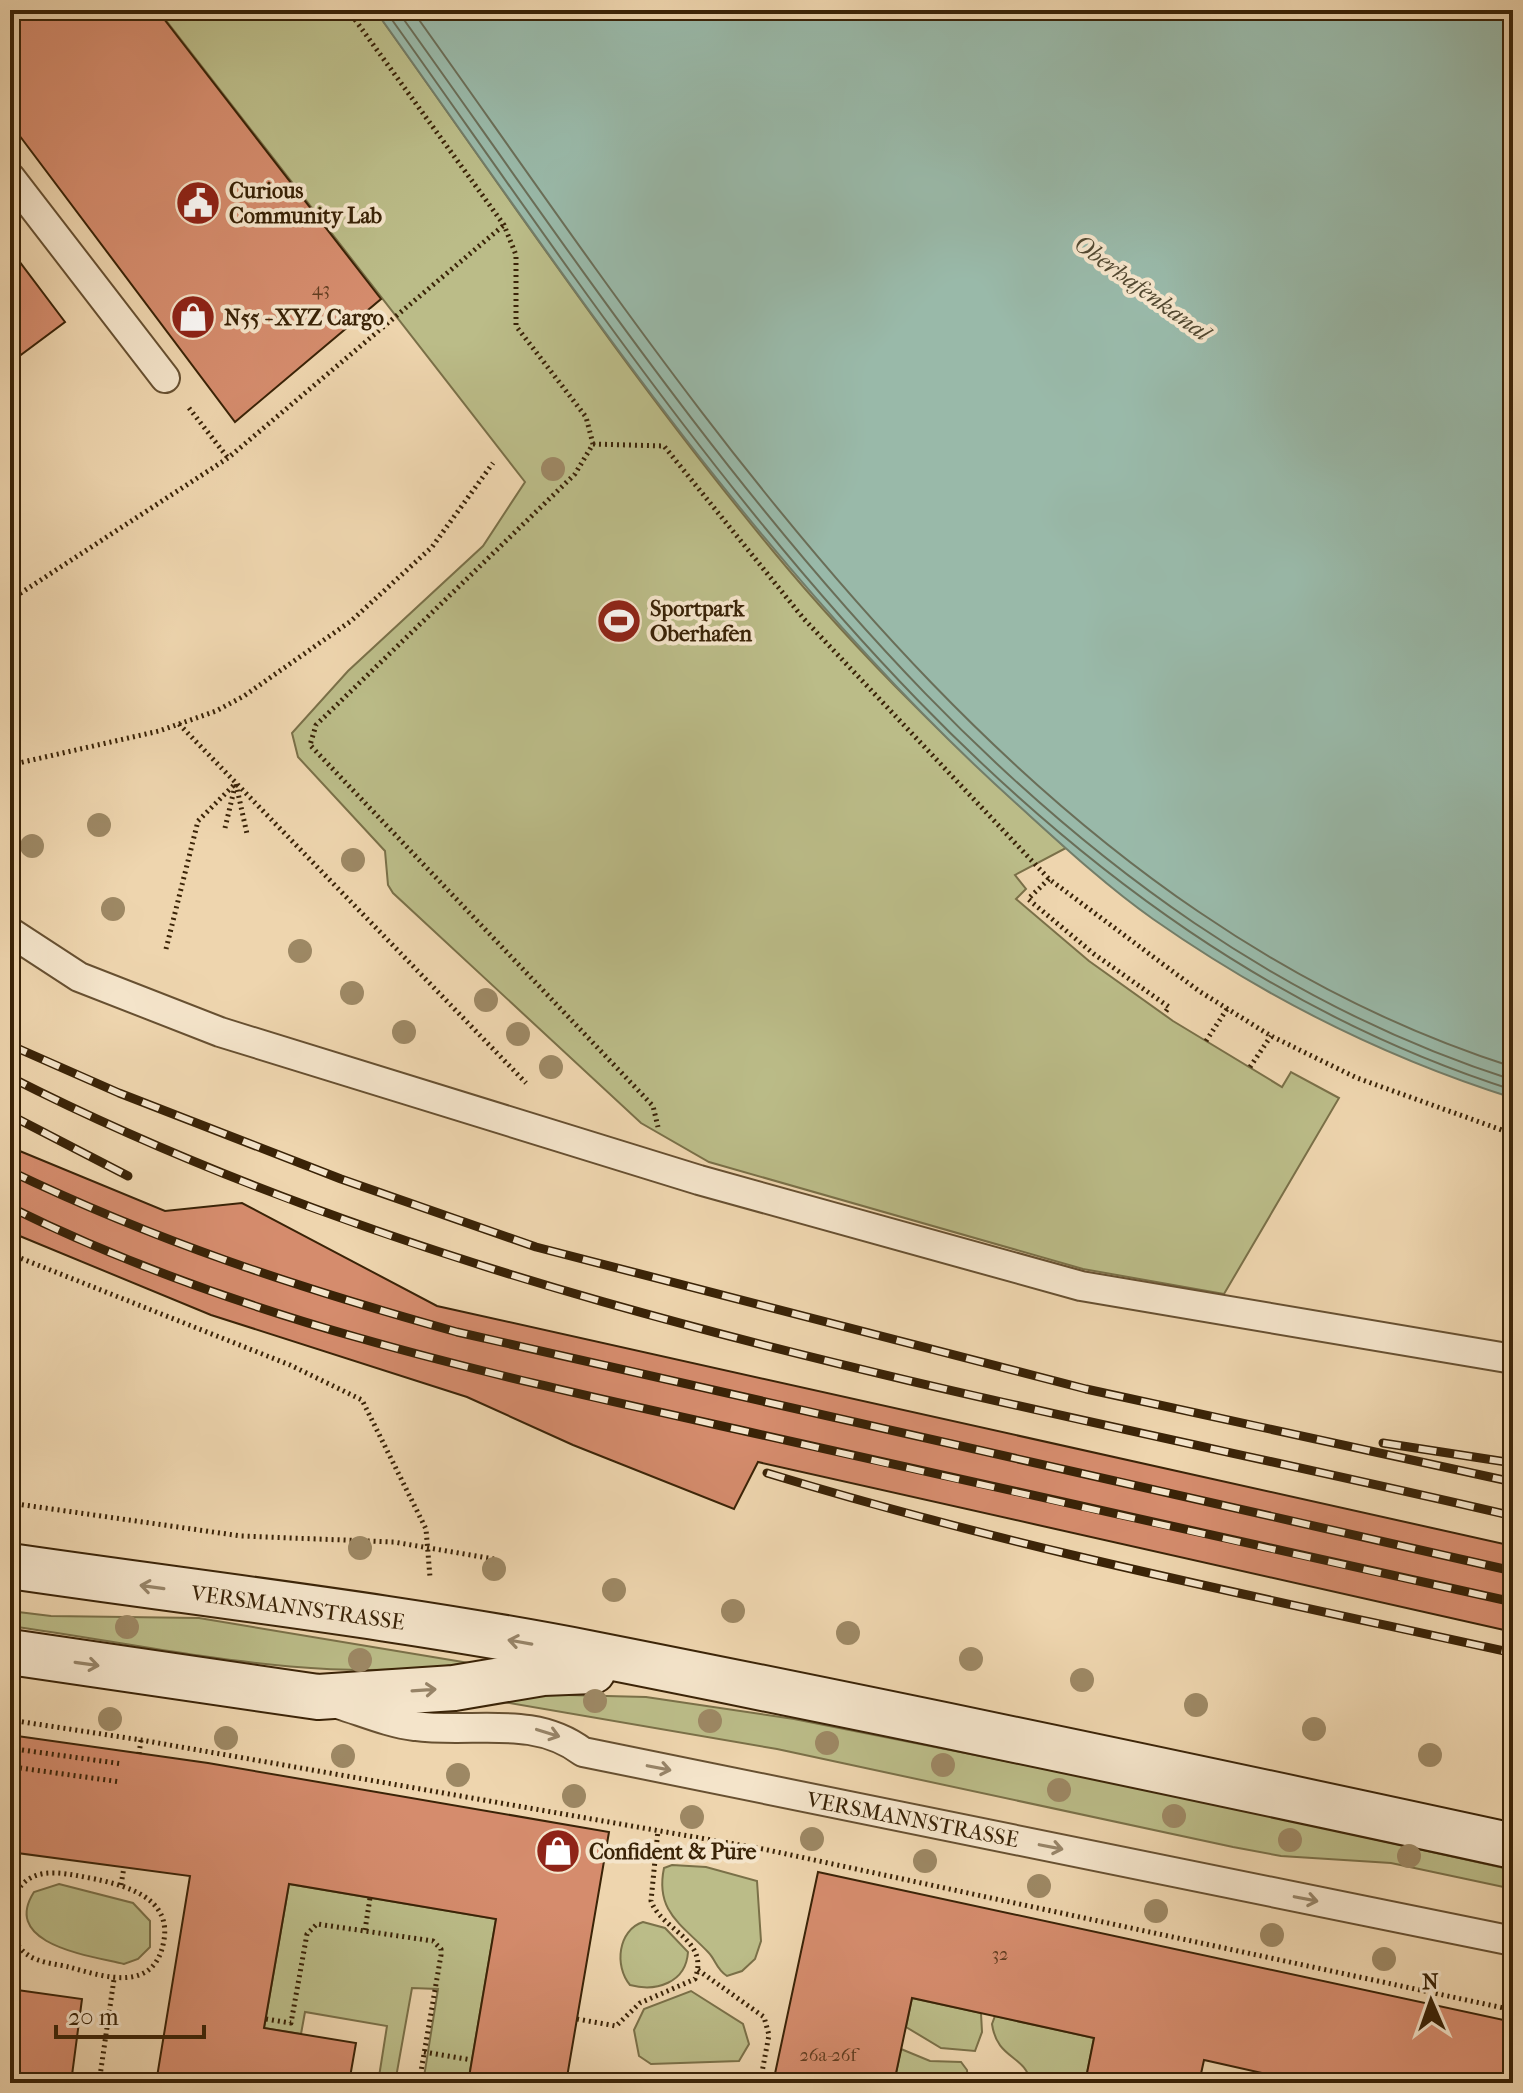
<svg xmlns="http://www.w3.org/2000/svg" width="1523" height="2093" font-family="'IM FELL French Canon',serif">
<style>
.green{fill:#bbbc88;stroke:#7a7048;stroke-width:2}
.water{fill:#99b9a9;stroke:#737d68;stroke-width:2}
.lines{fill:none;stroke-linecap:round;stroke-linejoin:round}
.shore{stroke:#6a6e58;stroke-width:2}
.building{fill:#d58c6d;stroke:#3a2307;stroke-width:2}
.service-casing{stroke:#675031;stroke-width:32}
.secondary-casing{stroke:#3a2307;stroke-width:48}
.path{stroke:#3a2307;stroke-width:5;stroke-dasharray:2 4;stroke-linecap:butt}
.service{stroke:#f4e4ca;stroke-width:28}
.secondary{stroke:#f4e4ca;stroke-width:44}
.rail-casing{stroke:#3a2307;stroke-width:9}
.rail{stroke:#f4e4ca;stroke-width:6;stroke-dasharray:18;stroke-linecap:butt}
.tree{fill:#9d8864}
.oneway{stroke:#978468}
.labels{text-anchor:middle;stroke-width:8;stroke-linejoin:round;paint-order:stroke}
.number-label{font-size:18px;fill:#613d20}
.poi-label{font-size:22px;font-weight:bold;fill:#3a2307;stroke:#f4e4ca;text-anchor:start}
.street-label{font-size:22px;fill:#3a2307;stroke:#f4e4ca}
.water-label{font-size:24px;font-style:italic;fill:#524830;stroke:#f4e4ca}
</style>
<rect width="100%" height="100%" fill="#eed5ae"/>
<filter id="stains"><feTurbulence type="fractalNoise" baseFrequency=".0025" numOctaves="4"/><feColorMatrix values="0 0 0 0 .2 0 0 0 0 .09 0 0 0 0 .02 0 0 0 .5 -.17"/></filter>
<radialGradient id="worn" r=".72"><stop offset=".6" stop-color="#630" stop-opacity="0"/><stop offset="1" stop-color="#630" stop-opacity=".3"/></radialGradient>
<g class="green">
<path d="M 158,10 L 375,10 C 505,192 631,379 773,551 C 862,659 962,755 1066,848 L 1015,875 L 1026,889 L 1016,899 L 1089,961 L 1173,1021 L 1282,1087 L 1291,1072 L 1339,1098 L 1224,1294 L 1083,1269 L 709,1162 L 641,1123 L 393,893 L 388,885 L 385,851 L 298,757 L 292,733 L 348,671 L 483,546 L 525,482 Z"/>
<path d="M 10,1611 L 51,1616 L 199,1618 L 469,1663 C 316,1686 162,1647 10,1626 Z"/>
<polygon points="528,1694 646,1697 794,1719 1157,1791 1513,1870 1513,1889 1391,1863 1281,1856 1233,1847 777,1749 504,1702 509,1696"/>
<path d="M 672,1865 L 706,1867 L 757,1881 L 761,1941 L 755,1959 L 742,1971 L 727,1976 C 716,1969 716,1960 708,1952 C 681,1924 655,1911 664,1868 Z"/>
<path d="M 59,1884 L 133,1903 L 150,1921 L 150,1947 L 138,1959 L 124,1964 C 92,1956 0,1945 34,1892 Z"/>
<polygon points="289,1884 496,1919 468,2083 423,2083 438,1989 412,1988 395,2083 378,2083 387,2026 305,2012 301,2034 264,2028"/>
<path d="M 643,1922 L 665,1928 L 688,1952 C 686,1983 656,1992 630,1985 C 614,1966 618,1930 643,1922 Z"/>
<polygon points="691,1991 743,2024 749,2044 739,2061 651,2064 639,2056 634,2030 644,2009"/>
<polygon points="912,1998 981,2013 982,2032 975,2051 941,2048 906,2027"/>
<path d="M 995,2016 L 1094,2038 L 1085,2083 L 1031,2083 C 1025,2054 997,2060 992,2024 Z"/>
<polygon points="901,2049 930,2061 961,2062 967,2070 968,2083 894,2083"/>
</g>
<path class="water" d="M 375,10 L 1513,10 L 1513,1098 C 1386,1058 1263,996 1153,919 C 1105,885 1061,844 1018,805 C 763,576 573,287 375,10 Z"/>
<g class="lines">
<g class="shore">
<path d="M 385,10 C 686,431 992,924 1513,1090"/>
<path d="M 397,10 C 694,424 1000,916 1513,1080"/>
<path d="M 412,10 C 704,418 1009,906 1513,1067"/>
</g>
</g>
<g class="building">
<polygon points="10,10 157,10 381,299 235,422 10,123"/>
<polygon points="10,249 65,322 10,363"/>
<polygon points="10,1147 165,1211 242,1203 437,1306 1513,1546 1513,1632 758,1462 734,1509 573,1445 467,1397 211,1315 10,1232"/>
<polygon points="10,1735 208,1763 609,1832 566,2083 468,2083 496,1919 289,1884 264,2028 356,2043 349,2083 156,2083 190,1876 10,1852"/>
<polygon points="818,1872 1513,2022 1513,2083 1306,2083 1204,2060 1199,2083 1085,2083 1094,2038 912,1998 894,2083 773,2083"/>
<polygon points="10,1989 82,1999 71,2083 10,2083"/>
</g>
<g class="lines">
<g class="service-casing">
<g id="service">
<polyline points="10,177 165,378"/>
<polyline points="10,932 79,977 220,1032 699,1180 1081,1286 1513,1359"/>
<path d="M 338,1704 C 364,1712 389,1723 415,1726 C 473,1734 533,1714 583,1752 L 1513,1941"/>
</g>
</g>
<g class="secondary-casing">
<g id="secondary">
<path d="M 10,1566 C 202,1594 397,1616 588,1653 C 897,1714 1205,1779 1513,1846"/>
<polyline points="10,1652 318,1697 454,1688 543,1673 593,1671"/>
</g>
</g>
<g class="path">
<polyline points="348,10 504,225 516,255 516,326 586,417 593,444 575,474 316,725 310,745 653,1106 658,1127"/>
<polyline points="189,408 228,458"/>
<polyline points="593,444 664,446 804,619 1049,879 1199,991 1271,1036 1357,1078 1513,1134"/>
<polyline points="10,600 228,458 504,225"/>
<polyline points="179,724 526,1083"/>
<polyline points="10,765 159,731 216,711 244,696 351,621 432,547 493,463"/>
<polyline points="236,784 247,834"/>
<polyline points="225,828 235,786"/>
<polyline points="1049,879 1028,899 1094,954 1169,1007 1164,1014"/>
<polyline points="166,949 198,821 236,783"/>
<polyline points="1206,1041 1227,1009"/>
<polyline points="1250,1067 1271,1036"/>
<polyline points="10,1254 290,1365 362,1400 426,1529 430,1577"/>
<polyline points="10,1503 241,1536 394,1542 494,1559"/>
<polyline points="10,1720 141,1740 763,1849 1513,2010"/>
<polyline points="22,1750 123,1764"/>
<polyline points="139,1754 141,1740"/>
<polyline points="20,1768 121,1782"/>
<polyline points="121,1885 124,1867"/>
<path d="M 10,1908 C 23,1862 58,1872 95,1879 C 127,1886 171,1898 164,1940 C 155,1994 105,1977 69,1967 C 57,1964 39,1963 28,1955 C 18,1949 12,1936 10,1925"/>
<polyline points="365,1930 370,1898"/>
<polyline points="698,1970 764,2017 769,2035 760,2083"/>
<polyline points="266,2019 291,2023 307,1934 317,1924 433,1941 441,1949 441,1955 419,2083"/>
<path d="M 577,2019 L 616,2026 L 640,2003 L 695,1979 C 710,1939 662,1931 651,1901 L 658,1830"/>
<polyline points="424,2052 472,2060"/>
<polyline points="99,2083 114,1979"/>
</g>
<use href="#service" class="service"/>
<use href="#secondary" class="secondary"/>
<g class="rail-casing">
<g id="rail">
<polyline points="10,1045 119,1093 341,1179 536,1247 1086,1389 1513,1482"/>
<path d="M 10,1077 C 472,1312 1012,1399 1513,1516"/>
<polyline points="10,1115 128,1176"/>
<path d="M 10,1171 C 158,1242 299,1288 457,1332 L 1513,1571"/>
<path d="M 10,1207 C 242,1322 497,1376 749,1432 C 1003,1490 1258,1546 1513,1602"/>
<polyline points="1383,1443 1513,1463"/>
<path d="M 767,1473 C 1012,1548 1263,1598 1513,1653"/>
</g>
</g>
<use href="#rail" class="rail"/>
</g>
<g class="tree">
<circle cx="553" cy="469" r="12"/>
<circle cx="99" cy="825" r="12"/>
<circle cx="32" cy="846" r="12"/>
<circle cx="353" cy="860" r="12"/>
<circle cx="113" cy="909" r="12"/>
<circle cx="300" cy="951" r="12"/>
<circle cx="352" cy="993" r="12"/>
<circle cx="486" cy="1000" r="12"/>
<circle cx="404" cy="1032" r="12"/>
<circle cx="518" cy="1034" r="12"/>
<circle cx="551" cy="1067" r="12"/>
<circle cx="360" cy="1548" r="12"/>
<circle cx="494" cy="1569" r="12"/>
<circle cx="614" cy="1590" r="12"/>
<circle cx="733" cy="1611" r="12"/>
<circle cx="127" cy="1627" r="12"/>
<circle cx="848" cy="1633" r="12"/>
<circle cx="971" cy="1659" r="12"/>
<circle cx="360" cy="1660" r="12"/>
<circle cx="1082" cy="1680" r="12"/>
<circle cx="595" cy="1701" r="12"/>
<circle cx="1196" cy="1705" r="12"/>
<circle cx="110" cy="1719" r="12"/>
<circle cx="710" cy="1721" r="12"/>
<circle cx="1314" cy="1729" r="12"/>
<circle cx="226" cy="1738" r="12"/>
<circle cx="827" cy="1743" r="12"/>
<circle cx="1430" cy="1755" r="12"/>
<circle cx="343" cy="1756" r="12"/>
<circle cx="943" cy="1765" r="12"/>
<circle cx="458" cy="1775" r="12"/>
<circle cx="1059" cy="1790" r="12"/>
<circle cx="574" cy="1796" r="12"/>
<circle cx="1174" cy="1816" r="12"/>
<circle cx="692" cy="1817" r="12"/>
<circle cx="812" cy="1839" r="12"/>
<circle cx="1290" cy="1840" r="12"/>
<circle cx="1409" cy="1856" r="12"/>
<circle cx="925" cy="1861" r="12"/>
<circle cx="1039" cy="1886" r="12"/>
<circle cx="1156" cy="1911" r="12"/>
<circle cx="1272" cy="1935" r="12"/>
<circle cx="1384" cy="1959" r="12"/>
</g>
<defs><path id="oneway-shaft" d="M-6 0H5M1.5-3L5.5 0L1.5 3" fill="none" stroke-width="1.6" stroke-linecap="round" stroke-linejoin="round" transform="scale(2)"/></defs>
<g class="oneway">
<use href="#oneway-shaft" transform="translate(152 1587) rotate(-172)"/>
<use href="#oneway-shaft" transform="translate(520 1642) rotate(-170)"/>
<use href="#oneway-shaft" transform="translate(87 1664) rotate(8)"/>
<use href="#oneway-shaft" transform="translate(424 1690) rotate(-4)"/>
<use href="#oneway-shaft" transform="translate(548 1733) rotate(17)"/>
<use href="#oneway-shaft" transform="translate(659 1768) rotate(11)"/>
<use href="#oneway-shaft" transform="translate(1051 1847) rotate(11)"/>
<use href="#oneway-shaft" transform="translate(1306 1899) rotate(11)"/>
</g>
<defs>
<g id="civic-disc" transform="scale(2.3)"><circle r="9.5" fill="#8f2418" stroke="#f4e4ca"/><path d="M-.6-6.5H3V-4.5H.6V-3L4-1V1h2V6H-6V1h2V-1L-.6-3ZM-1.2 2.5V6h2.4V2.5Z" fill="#fff"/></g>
<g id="shop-disc" transform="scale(2.3)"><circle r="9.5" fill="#8f2418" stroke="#f4e4ca"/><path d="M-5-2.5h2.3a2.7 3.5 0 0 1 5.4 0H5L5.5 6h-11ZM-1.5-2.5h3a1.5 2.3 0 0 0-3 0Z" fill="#fff"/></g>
<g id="stadium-disc" transform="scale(2.3)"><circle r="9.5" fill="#8f2418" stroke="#f4e4ca"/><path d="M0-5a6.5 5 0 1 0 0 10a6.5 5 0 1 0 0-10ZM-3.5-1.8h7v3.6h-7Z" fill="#fff"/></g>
</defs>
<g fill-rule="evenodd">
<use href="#civic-disc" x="198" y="203"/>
<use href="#shop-disc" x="193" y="317"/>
<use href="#stadium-disc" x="619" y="621"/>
<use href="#shop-disc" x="558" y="1851"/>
</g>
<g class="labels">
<g class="number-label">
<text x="321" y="295">43</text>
<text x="1000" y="1960">32</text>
<text x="828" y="2061">26a-26f</text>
</g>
<g class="poi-label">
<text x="229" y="198">Curious<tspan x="229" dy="25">Community Lab</tspan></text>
<text x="224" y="325">N55 - XYZ Cargo</text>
<text x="650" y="616">Sportpark<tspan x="650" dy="25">Oberhafen</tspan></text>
<text x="589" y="1859">Confident &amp; Pure</text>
</g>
<g class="street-label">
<text transform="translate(298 1607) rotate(8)" y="8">VERSMANNSTRASSE</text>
<text transform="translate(913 1819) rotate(11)" y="8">VERSMANNSTRASSE</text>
</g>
<g class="water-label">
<text transform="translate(1142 288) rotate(36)" y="8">Oberhafenkanal</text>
</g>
</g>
<rect width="1523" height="2093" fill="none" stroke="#eed5ae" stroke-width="40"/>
<rect x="12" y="12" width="1499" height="2069" fill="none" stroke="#3a2307" stroke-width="4"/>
<rect x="20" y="20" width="1483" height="2053" fill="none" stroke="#3a2307" stroke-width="2"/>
<g transform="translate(1431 2001) rotate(358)" stroke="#f4e4ca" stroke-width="6" paint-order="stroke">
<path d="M0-6L14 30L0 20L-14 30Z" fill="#3a2307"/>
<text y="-12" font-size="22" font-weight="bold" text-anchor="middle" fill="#3a2307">N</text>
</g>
<path d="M56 2025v12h148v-12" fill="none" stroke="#3a2307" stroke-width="4"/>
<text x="68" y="2025" font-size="24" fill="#3a2307" stroke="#f4e4ca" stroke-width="6" paint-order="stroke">20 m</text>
<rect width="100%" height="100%" filter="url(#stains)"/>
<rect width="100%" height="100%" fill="url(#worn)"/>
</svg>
